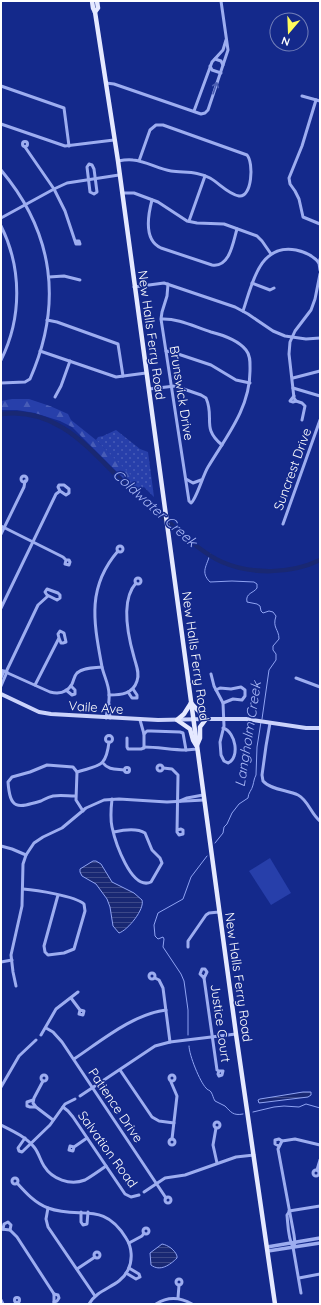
<svg xmlns="http://www.w3.org/2000/svg" width="321" height="1305" font-family="Quicksand,sans-serif">
<style>
.green{fill:url(#green-dots)}
.forest{fill:url(#forest-firs)}
.pitch{fill:#273faa}
.water{fill:url(#water-rules);stroke:#8fa3f3}
.lines{fill:none;stroke-linecap:round;stroke-linejoin:round}
.stream{stroke:#8fa3f3;stroke-width:1}
.river{stroke:#192873;stroke-width:4.5}
.minor{stroke:#9dadf0;stroke-width:3}
.tertiary{stroke:#9dadf0;stroke-width:3.5}
.secondary{stroke:#cbd3fb;stroke-width:4}
.primary{stroke:#e5e9ff;stroke-width:4.5}
.oneway{stroke:#4b5eb3}
.labels{text-anchor:middle;stroke-width:3;stroke-linejoin:round;paint-order:stroke}
.street-label{font-size:13px;fill:#fff;stroke:#14298b}
.water-label{font-size:14px;font-style:italic;fill:#a9b8f7;stroke:#14298b}
</style>
<defs>
<pattern id="green-dots" width="8" height="8" patternUnits="userSpaceOnUse"><rect width="8" height="8" fill="#273faa"/><path d="M2 2h.1M6 6h.1" fill="none" stroke="#475cb7" stroke-width="1.8" stroke-linecap="round"/></pattern>
<pattern id="forest-firs" width="22" height="20" patternUnits="userSpaceOnUse"><rect width="22" height="20" fill="#273faa"/><path d="M5 1l3.5 6h-7zM16 11l3.5 6h-7z" fill="#475cb7"/></pattern>
<pattern id="water-rules" width="6" height="5" patternUnits="userSpaceOnUse"><rect width="6" height="5" fill="#192873"/><path d="M0 2.5h6" fill="none" stroke="#3c4888"/></pattern>
</defs>
<rect width="100%" height="100%" fill="#14298b"/>
<polygon class="green" points="116,430 140,449 148,452 154,497 144,487 137,491 126,481 131,476 96,440 98,437 103,436"/>
<polygon class="forest" points="12,399 29,399 50,406 68,414 71,420 96,440 132,476 126,481 72,427 60,421 35,413 17,410 1,410 1,401"/>
<polygon class="pitch" points="270,858 291,893 271,905 249,871"/>
<g class="water">
<path d="M 93,861 L 96,861 L 101,864 L 112,882 L 134,893 L 142,900 C 145,909 128,930 119,933 L 113,926 L 110,907 L 107,899 L 96,884 L 82,876 L 80,872 L 80,869 Z"/>
<polygon points="303,1092 311,1092 311,1095 308,1097 259,1103 258,1100 260,1099"/>
<path d="M 162,1244 C 168,1245 175,1250 177,1256 L 177,1258 C 170,1265 160,1272 151,1265 L 150,1253 Z"/>
</g>
<g class="lines">
<g class="stream">
<path d="M 210,554 C 207,566 200,572 210,582 L 232,581 L 254,582 L 257,584 L 257,588 C 254,593 245,593 247,602 L 257,604 L 260,606 L 261,611 L 263,613 L 269,611 L 273,612 L 276,616 C 272,628 279,629 279,639 L 273,646 L 273,650 L 276,654 L 276,660 L 269,670 L 262,719"/>
<path d="M 215,843 L 223,833 L 224,827 L 227,824 L 232,813 L 239,804 L 248,798 C 248,793 252,790 253,785 C 254,781 254,779 256,775 L 257,747 L 261,722"/>
<polyline points="188,1035 188,1010 184,981 181,974 163,947 164,939 163,937 158,939 155,936 154,925 158,913 183,899 191,877 207,856"/>
<path d="M 189,1046 C 189,1055 200,1082 206,1088 C 207,1090 210,1090 211,1092 C 213,1095 213,1098 215,1101 C 218,1103 222,1104 225,1106 C 231,1112 233,1116 243,1114"/>
<polyline points="253,1112 274,1107 284,1106 299,1107 306,1104 320,1108"/>
</g>
<path class="river" d="M 1,414 C 55,407 86,445 121,480 C 135,493 150,505 164,518 C 182,533 200,552 222,562 C 252,575 291,574 320,560"/>
<g class="minor">
<polyline points="215,59 221,61 223,65"/>
<polyline points="210,66 212,70 221,73"/>
<polyline points="106,83 114,84 201,114 205,113 208,110 228,50 221,1"/>
<polyline points="1,86 64,108 69,146"/>
<polyline points="302,96 320,101"/>
<polyline points="316,100 302,146 289,178 290,184 295,191 299,199 303,217 320,224"/>
<polyline points="194,111 212,62 223,50 226,40"/>
<polyline points="1,124 65,146 114,140"/>
<circle cx="25" cy="144" r="2.5"/>
<polyline points="25,147 54,189 65,211 76,244 80,244 79,241 76,241"/>
<path d="M 118,161 C 123,160 128,159 133,160 C 146,161 158,169 171,171 C 184,173 198,171 210,178 C 219,183 228,194 239,196 C 252,198 254,163 247,155 L 163,125 L 156,125 L 150,130 L 139,161"/>
<polygon points="89,164 92,165 94,169 97,192 94,194 90,192 87,167"/>
<path d="M 1,170 C 54,233 63,304 30,379 L 25,382 L 1,383"/>
<polyline points="122,193 134,193 158,202 187,221 197,223 224,224 257,236 262,241 271,254"/>
<path d="M 152,200 C 148,215 143,240 161,248 L 212,265 C 230,268 233,242 237,229"/>
<polyline points="1,218 54,189 67,183 119,175"/>
<polyline points="189,221 205,176"/>
<path d="M 1,226 C 22,268 22,318 1,360"/>
<polyline points="320,259 319,263 320,270"/>
<polyline points="49,277 64,276 80,280"/>
<polyline points="252,283 270,290 274,288"/>
<polyline points="134,287 164,283 235,307 248,314 273,331 285,336 306,339 320,338"/>
<path d="M 243,311 C 252,285 259,243 296,250 C 305,252 313,255 319,263"/>
<path d="M 161,319 C 178,318 195,327 211,332 C 223,335 238,340 246,350 C 251,356 250,364 250,371 C 250,408 226,437 208,467 C 203,475 196,500 191,503 L 189,501 L 161,319 L 162,312 L 167,296 L 168,284"/>
<polyline points="47,320 57,322 118,344 123,376"/>
<polyline points="40,351 116,377 146,373"/>
<polyline points="166,351 172,352 211,365 236,380 250,383"/>
<polyline points="293,378 320,371"/>
<polyline points="293,388 320,396"/>
<path d="M 149,389 L 175,386 L 201,395 L 206,398 C 215,418 201,428 222,445"/>
<polyline points="294,396 290,401 293,402 296,401"/>
<polyline points="55,397 61,386 70,361"/>
<polyline points="302,420 305,406 302,403 296,401 294,398 289,354 290,342 295,331 311,310 315,299 320,274"/>
<circle cx="24" cy="479" r="3"/>
<polyline points="186,479 193,483 201,480"/>
<polyline points="283,524 320,420"/>
<polyline points="1,526 63,557 66,560 69,560 70,562 69,565 65,564 66,560"/>
<polyline points="1,534 24,487 25,481"/>
<circle cx="120" cy="549" r="3"/>
<circle cx="138" cy="581" r="3"/>
<polygon points="47,589 58,593 60,595 60,598 57,600 47,595 45,592"/>
<polyline points="1,608 56,494 60,491 58,487 59,485 64,485 69,489 69,493 66,495 60,491"/>
<path d="M 1,670 L 50,692 C 58,694 67,693 72,684 C 74,680 74,676 77,673 C 84,667 94,668 102,667"/>
<polyline points="6,672 38,605 48,596"/>
<path d="M 211,674 L 214,686 L 223,703 L 224,726 L 220,742 L 221,755 L 224,761 L 228,763 C 240,758 236,732 223,728"/>
<polyline points="1,678 4,671"/>
<polyline points="296,678 320,687"/>
<polyline points="35,685 59,638 58,634 60,631 64,633 66,642 63,643 61,643 59,638"/>
<polyline points="1,686 7,672"/>
<polyline points="66,690 72,695 75,694 75,690 71,686"/>
<polyline points="216,690 220,688 231,689 241,687 245,690 245,696 242,700 233,699 223,703"/>
<polyline points="128,692 132,698 137,698 137,695 133,689"/>
<path d="M 109,695 C 121,695 133,694 137,681 C 140,673 136,665 134,657 C 128,636 120,601 136,583"/>
<polyline points="109,704 110,718"/>
<path d="M 106,718 C 107,710 110,702 109,694 C 109,685 104,676 102,667 C 94,623 86,588 118,551"/>
<path d="M 270,723 L 266,746 L 262,775 L 263,781 C 271,790 288,790 298,795 C 308,800 311,814 320,821"/>
<polyline points="144,734 147,731 151,731 180,732 183,733 186,750 197,749"/>
<circle cx="109" cy="739" r="3.5"/>
<polyline points="127,738 127,747 128,749 141,749 144,748 144,734 140,720"/>
<path d="M 144,747 C 158,747 172,750 186,750"/>
<path d="M 103,763 C 108,770 116,769 124,770"/>
<circle cx="160" cy="768" r="3"/>
<circle cx="127" cy="770" r="2.5"/>
<polyline points="163,768 172,769 178,775 177,832 179,835 183,834 183,830 181,829 177,830"/>
<path d="M 77,772 C 99,765 106,768 109,742"/>
<path d="M 75,796 C 68,796 60,795 53,796 C 48,797 45,799 41,801 C 17,808 10,810 8,782 L 12,777 L 30,772 L 47,765 L 73,767 L 77,772 L 76,800 L 83,811"/>
<path d="M 112,799 C 111,808 110,818 112,827 C 115,841 131,891 151,882 L 162,863 L 160,858 L 152,850 L 145,833 C 137,828 123,830 114,832"/>
<polyline points="180,801 187,798 203,795"/>
<polyline points="1,846 12,849 26,855"/>
<path d="M 23,889 C 36,890 75,896 84,904 L 85,911 L 74,949 L 64,953 L 48,955 L 45,952 L 44,946 L 58,895"/>
<polyline points="188,947 188,941 206,915 209,913 219,912"/>
<polyline points="1,962 12,960"/>
<polygon points="202,969 205,969 207,972 204,978 200,974"/>
<circle cx="152" cy="976" r="3"/>
<polyline points="155,978 159,980 163,988 170,1042"/>
<polyline points="204,978 217,1070 219,1071 218,1074 219,1076 222,1075 223,1071 219,1071"/>
<polyline points="16,986 13,972 11,955 22,906 23,864 26,855 34,843 43,837 62,828 86,808 104,800 119,799 167,802 204,800"/>
<polyline points="71,998 80,1010 84,1011 83,1015 79,1014 80,1010"/>
<polyline points="46,1028 53,1032 62,1042 166,1198"/>
<polyline points="41,1035 56,1009 78,992"/>
<path d="M 74,1059 C 101,1041 133,1014 166,1010"/>
<polyline points="120,1070 152,1117 159,1121 174,1123"/>
<circle cx="172" cy="1078" r="3"/>
<circle cx="44" cy="1078" r="3"/>
<polyline points="43,1081 34,1098 33,1103 36,1107 53,1120"/>
<polyline points="171,1082 177,1096 172,1139"/>
<polyline points="1,1087 19,1056 36,1040"/>
<polyline points="80,1096 155,1046 170,1042 236,1034"/>
<polyline points="33,1100 27,1102 27,1106 30,1107 35,1107"/>
<polyline points="63,1107 68,1111 73,1117 125,1194 131,1197 139,1195"/>
<circle cx="217" cy="1125" r="3"/>
<path d="M 1,1125 C 13,1131 26,1137 34,1147 C 39,1153 40,1160 44,1166 C 52,1179 70,1186 85,1180 C 92,1176 99,1171 106,1166"/>
<polyline points="216,1128 213,1145 217,1163"/>
<polyline points="25,1138 18,1148 19,1151 22,1152 50,1125 65,1104 75,1099"/>
<circle cx="172" cy="1142" r="3"/>
<polyline points="279,1146 275,1144 275,1140 279,1139 282,1141"/>
<polyline points="74,1147 70,1146 69,1150 73,1151 74,1147 87,1138"/>
<circle cx="316" cy="1173" r="3"/>
<polyline points="317,1170 320,1160"/>
<circle cx="15" cy="1181" r="3"/>
<path d="M 17,1183 C 26,1193 35,1203 48,1208 C 80,1220 103,1200 126,1238 C 132,1247 133,1260 128,1270 C 119,1288 99,1287 89,1304"/>
<polyline points="144,1192 165,1178 185,1175 236,1157 254,1155"/>
<circle cx="168" cy="1200" r="3"/>
<polyline points="48,1208 46,1219 48,1227 95,1296"/>
<polyline points="289,1211 320,1206"/>
<polyline points="81,1212 81,1222 83,1225 87,1224 88,1212"/>
<path d="M 289,1212 L 287,1215 C 288,1225 288,1239 293,1247 L 301,1293"/>
<circle cx="146" cy="1231" r="3"/>
<polyline points="1,1229 10,1230 17,1237 54,1294 54,1304"/>
<polyline points="3,1229 4,1224 8,1222 11,1225 10,1230"/>
<polyline points="129,1243 142,1236 144,1233"/>
<polyline points="293,1247 295,1243 294,1235 278,1149 282,1141 295,1139 320,1145"/>
<circle cx="97" cy="1255" r="3"/>
<polyline points="77,1269 95,1257"/>
<polyline points="126,1273 136,1279 140,1277 139,1274 129,1268"/>
<polyline points="299,1278 320,1274"/>
<circle cx="179" cy="1282" r="3"/>
<circle cx="17" cy="1300" r="2.5"/>
<polyline points="178,1298 179,1285"/>
<polyline points="1,1300 3,1304"/>
<polyline points="54,1302 57,1301 59,1298 58,1295 54,1294"/>
<path d="M 156,1304 C 168,1296 180,1297 192,1304"/>
</g>
<g class="tertiary">
<polyline points="267,1247 320,1238"/>
<polyline points="268,1251 320,1243"/>
</g>
<polyline class="secondary" points="1,694 39,712 51,714 158,720 206,719 246,719 306,728 320,728"/>
<g class="primary">
<polyline points="92,1 93,8 95,12 118,161 236,1034 275,1304"/>
<polyline points="95,12 98,8 97,1"/>
<polyline points="191,703 184,714 177,720 190,729 193,740 196,745"/>
<polyline points="191,703 206,719 200,727 200,738 197,745"/>
</g>
</g>
<defs><path id="oneway-shaft" d="M-6 0H5M1.5-3L5.5 0L1.5 3" fill="none" stroke-width="1.6" stroke-linecap="round" stroke-linejoin="round"/></defs>
<use class="oneway" href="#oneway-shaft" transform="translate(215 88) rotate(-71)"/>
<g class="labels">
<g class="street-label">
<text transform="translate(152 335) rotate(82)" y="5">New Halls Ferry Road</text>
<text transform="translate(182 393) rotate(81)" y="5">Brunswick Drive</text>
<text transform="translate(292 469) rotate(-70)" y="5">Suncrest Drive</text>
<text transform="translate(196 656) rotate(82)" y="5">New Halls Ferry Road</text>
<text transform="translate(96 707) rotate(4)" y="5">Vaile Ave</text>
<text transform="translate(239 977) rotate(82)" y="5">New Halls Ferry Road</text>
<text transform="translate(221 1023) rotate(82)" y="5">Justice Court</text>
<text transform="translate(116 1105) rotate(56)" y="5">Patience Drive</text>
<text transform="translate(108 1149) rotate(54)" y="5">Salvation Road</text>
</g>
<g class="water-label">
<text transform="translate(155 508) rotate(42)" y="5">Coldwater Creek</text>
<text transform="translate(248 734) rotate(-81)" y="5">Langholm Creek</text>
</g>
</g>
<rect width="321" height="1305" fill="none" stroke="#ffffff" stroke-width="4"/>
<g transform="translate(289 32) rotate(199)"><circle r="19" fill="#14298b" stroke="#727fb9"/>
<path d="M0-3L7 15L0 10L-7 15Z" fill="#fffb5b"/>
<text y="-6" font-size="11" font-weight="bold" text-anchor="middle" fill="#ffffff">N</text>
</g>
</svg>
